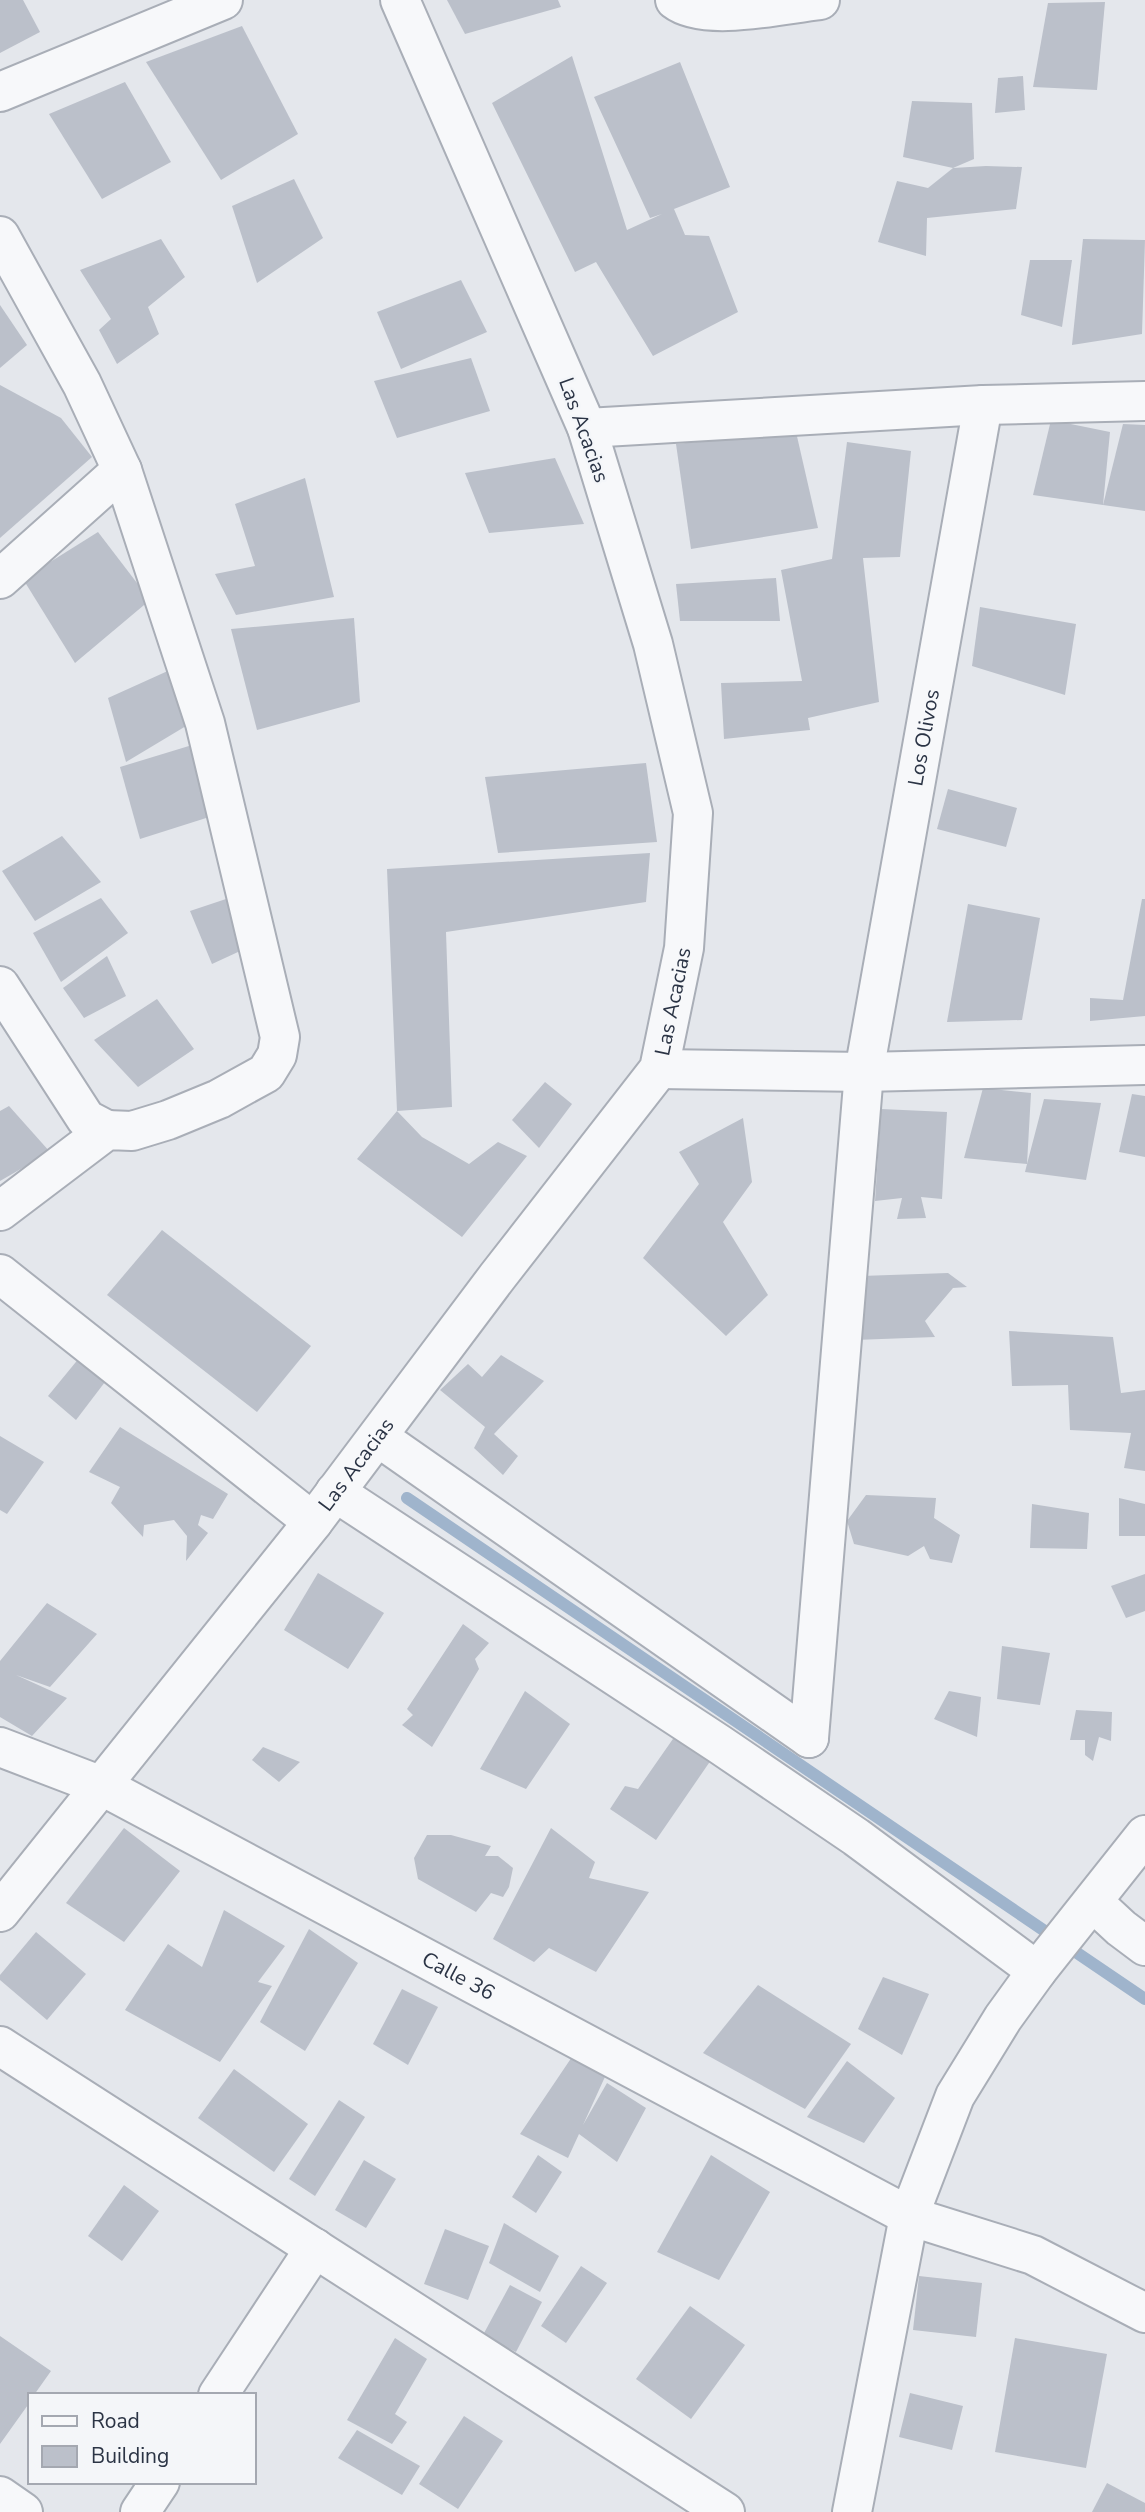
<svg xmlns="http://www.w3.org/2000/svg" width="1145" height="2512" font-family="'Nunito Sans',sans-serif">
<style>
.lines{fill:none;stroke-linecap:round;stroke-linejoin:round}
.stream{stroke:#9fb4cc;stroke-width:12}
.building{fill:#bbc0ca}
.minor-casing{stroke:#a9aeb7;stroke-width:42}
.minor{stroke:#f7f8fa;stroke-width:38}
.labels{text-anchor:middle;stroke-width:5;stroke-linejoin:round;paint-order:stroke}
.street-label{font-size:21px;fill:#2b3445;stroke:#f4f6f9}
</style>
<rect width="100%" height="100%" fill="#e4e7ec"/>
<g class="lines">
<polyline class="stream" points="407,1498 1145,1999"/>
</g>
<g class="building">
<polygon points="0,0 23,0 40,32 0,53"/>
<polygon points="447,0 558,0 561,7 465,34"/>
<polygon points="1105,2 1097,90 1033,87 1048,3"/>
<polygon points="242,26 298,134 221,180 146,62"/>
<polygon points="572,56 627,230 662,214 650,218 594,97 680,62 730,187 674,209 685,235 709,236 738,312 653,356 596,262 575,272 492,103"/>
<polygon points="1023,76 1025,110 995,113 998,78"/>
<polygon points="125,82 171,162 102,199 49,114"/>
<polygon points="912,101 972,103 974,159 953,168 903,157"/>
<polygon points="986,166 1022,167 1016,209 927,218 926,256 878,242 897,181 928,188 953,168"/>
<polygon points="294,179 323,238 257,283 232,206"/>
<polygon points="161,239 185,277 148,307 159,334 117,364 99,330 111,319 80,270"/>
<polygon points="1083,239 1145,240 1142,334 1072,345"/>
<polygon points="1030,260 1072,260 1062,327 1021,315"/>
<polygon points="461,280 487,332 401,369 377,312"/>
<polygon points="0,305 27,345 0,368"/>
<polygon points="471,358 490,411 397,438 374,381"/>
<polygon points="0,385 61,418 92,457 0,538"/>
<polygon points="1051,420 1110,432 1103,505 1033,495"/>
<polygon points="1123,424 1145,425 1145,511 1103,505"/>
<polygon points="796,432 818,528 691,549 676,444"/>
<polygon points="847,442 911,451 900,557 863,558 879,702 808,718 810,730 724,739 721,683 802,681 781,570 832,559"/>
<polygon points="555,458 584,524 489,533 465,473"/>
<polygon points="305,478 334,597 236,615 215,574 255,566 235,504"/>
<polygon points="98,532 150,600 75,663 23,579"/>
<polygon points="776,578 780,621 680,621 676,584"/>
<polygon points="980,607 1076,624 1065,695 972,666"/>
<polygon points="354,618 360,702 257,730 231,629"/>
<polygon points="181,665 196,720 126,762 108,698"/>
<polygon points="202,742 225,812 140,839 120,767"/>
<polygon points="646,763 657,842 498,853 485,777"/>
<polygon points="948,789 1017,808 1006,847 937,829"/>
<polygon points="62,836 101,882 35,921 2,871"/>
<polygon points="650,853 646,902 446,932 452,1107 397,1111 387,869"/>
<polygon points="235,896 251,946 212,964 190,911"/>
<polygon points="101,898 128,933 61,982 33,933"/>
<polygon points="1142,899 1145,899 1145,1016 1090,1021 1090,998 1123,1000"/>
<polygon points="968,904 1040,918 1022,1020 947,1022"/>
<polygon points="107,956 126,996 84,1018 63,988"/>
<polygon points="157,999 194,1049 138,1087 94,1040"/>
<polygon points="545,1082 572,1104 539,1148 512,1120"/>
<polygon points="983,1088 1031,1093 1027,1164 1044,1099 1101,1103 1086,1180 1025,1172 1027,1164 964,1158"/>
<polygon points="1132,1094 1145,1096 1145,1157 1119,1152"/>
<polygon points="9,1106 50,1152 0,1181 0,1111"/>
<polygon points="881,1109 947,1112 942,1199 921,1197 926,1218 897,1219 902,1198 875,1201"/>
<polygon points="397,1111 422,1137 469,1164 498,1142 527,1156 462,1237 357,1159"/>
<polygon points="743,1118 752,1182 723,1222 768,1295 726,1336 643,1258 699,1184 679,1152"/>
<polygon points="162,1230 311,1346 257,1412 107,1295"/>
<polygon points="948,1273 967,1287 953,1288 925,1321 935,1337 855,1340 861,1276"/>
<polygon points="1009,1331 1113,1337 1121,1393 1145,1390 1145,1471 1124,1468 1131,1433 1070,1430 1068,1385 1012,1386"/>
<polygon points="501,1355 544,1381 494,1434 518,1456 503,1475 474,1448 485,1427 440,1390 468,1364 482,1377"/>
<polygon points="80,1357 108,1378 76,1420 48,1396"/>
<polygon points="120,1427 228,1494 213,1519 201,1515 198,1525 208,1533 186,1561 187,1536 174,1520 144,1525 143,1537 111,1503 120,1487 89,1472"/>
<polygon points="0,1436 44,1462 7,1514 0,1510"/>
<polygon points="866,1495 936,1498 934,1518 960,1535 952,1563 930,1559 924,1546 908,1556 854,1544 847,1521"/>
<polygon points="1119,1498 1145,1504 1145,1536 1119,1536"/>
<polygon points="1032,1504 1089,1513 1087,1549 1030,1548"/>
<polygon points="318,1573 384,1613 348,1669 284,1630"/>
<polygon points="1145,1574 1145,1611 1126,1618 1111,1586"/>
<polygon points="47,1603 97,1634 50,1687 16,1675 67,1698 32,1736 0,1717 0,1661"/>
<polygon points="463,1624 489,1643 475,1659 479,1669 432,1747 402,1725 413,1715 407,1709"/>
<polygon points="1002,1646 1050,1653 1040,1705 997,1699"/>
<polygon points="525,1691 570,1724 526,1789 480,1769"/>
<polygon points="949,1691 981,1697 977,1737 934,1719"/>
<polygon points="1076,1710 1112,1712 1111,1741 1099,1737 1093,1761 1085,1755 1085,1740 1070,1740"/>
<polygon points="675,1736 711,1760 656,1840 610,1809 625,1786 638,1789"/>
<polygon points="263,1747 300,1762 279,1782 252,1760"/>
<polygon points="124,1828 180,1871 124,1942 66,1903"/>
<polygon points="551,1828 595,1862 589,1878 649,1892 596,1972 549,1948 534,1962 493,1939"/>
<polygon points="427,1835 451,1835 491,1846 485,1856 498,1856 513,1868 509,1887 503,1897 491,1893 476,1912 418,1879 414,1858"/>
<polygon points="224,1910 285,1946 258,1982 272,1986 220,2062 125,2010 168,1944 202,1967"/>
<polygon points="309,1929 358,1963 305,2051 260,2022"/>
<polygon points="36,1932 86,1974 47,2020 0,1980 0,1975"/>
<polygon points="883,1977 929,1994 902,2055 858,2029"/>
<polygon points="758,1985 851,2044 805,2109 703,2053"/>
<polygon points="402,1989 438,2007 408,2065 373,2044"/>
<polygon points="578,2048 609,2068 583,2125 607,2083 646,2108 617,2162 579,2134 568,2158 520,2134"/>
<polygon points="847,2061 895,2098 864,2143 807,2117"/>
<polygon points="234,2069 308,2124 274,2172 198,2118"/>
<polygon points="339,2100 365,2117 315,2196 289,2179"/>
<polygon points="538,2155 562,2172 536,2213 512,2197"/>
<polygon points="711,2155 770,2192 719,2280 657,2252"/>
<polygon points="364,2160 396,2179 366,2228 335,2210"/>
<polygon points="124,2185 159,2211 122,2261 88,2236"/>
<polygon points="504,2223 559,2256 540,2292 489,2263"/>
<polygon points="445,2229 489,2246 468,2300 424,2284"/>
<polygon points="581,2266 607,2283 566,2343 541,2326"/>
<polygon points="919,2276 982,2283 976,2337 913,2330"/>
<polygon points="510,2285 542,2302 516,2352 483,2335"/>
<polygon points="690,2306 745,2345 691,2419 636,2379"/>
<polygon points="0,2336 51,2371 34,2395 30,2395 30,2402 0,2444"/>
<polygon points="395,2338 427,2359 395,2414 407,2422 392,2444 347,2420"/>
<polygon points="1015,2338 1107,2354 1086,2468 995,2452"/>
<polygon points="910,2393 963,2406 952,2450 899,2437"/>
<polygon points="464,2416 503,2441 458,2509 419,2484"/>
<polygon points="357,2430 420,2466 402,2495 338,2458"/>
<polygon points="1107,2483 1145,2503 1145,2512 1092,2512"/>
</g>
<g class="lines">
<g class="minor-casing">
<g id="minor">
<path d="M 675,0 C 705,23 782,4 820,0"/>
<polyline points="0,92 223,0"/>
<polyline points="0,236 82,384 122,470 205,723 280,1037 277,1055 266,1073 219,1099 168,1120 132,1131 107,1130 0,1211"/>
<polyline points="587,428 983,405 1145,401"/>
<polyline points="0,579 122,470"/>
<polyline points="0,986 86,1119 107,1130"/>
<polyline points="659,1069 864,1072 1145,1065"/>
<polyline points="0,1274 313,1522"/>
<polyline points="378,1437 809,1738"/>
<polyline points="335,1492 719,1744 856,1837 1037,1971"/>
<path id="s1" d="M 809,1738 L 864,1072 L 983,405"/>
<path id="s2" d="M 0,1747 L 102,1786 L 909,2216 L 1033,2255 L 1145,2313"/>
<polyline points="1093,1902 1121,1928 1145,1946"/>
<path id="s3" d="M 0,1912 L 313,1522 L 497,1277 L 659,1069 L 684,948 L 693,813 L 653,644 L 587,428 L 400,0"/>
<polyline points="0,2046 725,2512"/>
<polyline points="218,2395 315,2248"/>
<polyline points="0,2496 23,2512"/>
<polyline points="140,2512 160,2482"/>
<polyline points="852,2512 909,2216 955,2096 1003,2018 1037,1971 1145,1835"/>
</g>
</g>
<use href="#minor" class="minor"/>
</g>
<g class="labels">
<g class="street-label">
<text transform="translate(584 430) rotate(70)" y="7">Las Acacias</text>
<text dy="7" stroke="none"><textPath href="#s1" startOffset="1008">Los Olivos</textPath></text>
<text dy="7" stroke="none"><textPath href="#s3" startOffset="1139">Las Acacias</textPath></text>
<text dy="7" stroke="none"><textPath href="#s3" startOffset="572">Las Acacias</textPath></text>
<text dy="7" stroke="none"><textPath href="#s2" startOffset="513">Calle 36</textPath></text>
</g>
</g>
<rect x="28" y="2393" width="228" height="91" fill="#f4f6f9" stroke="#a4a8b1" stroke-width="2"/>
<rect x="42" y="2416" width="35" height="10" fill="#f7f8fa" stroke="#a4a8b1" stroke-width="2"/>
<text x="91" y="2428" font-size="21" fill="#2b3445">Road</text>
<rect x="42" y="2446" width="35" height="21" fill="#bbc0ca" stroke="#a4a8b1" stroke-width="2"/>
<text x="91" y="2463" font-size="21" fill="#2b3445">Building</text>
</svg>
